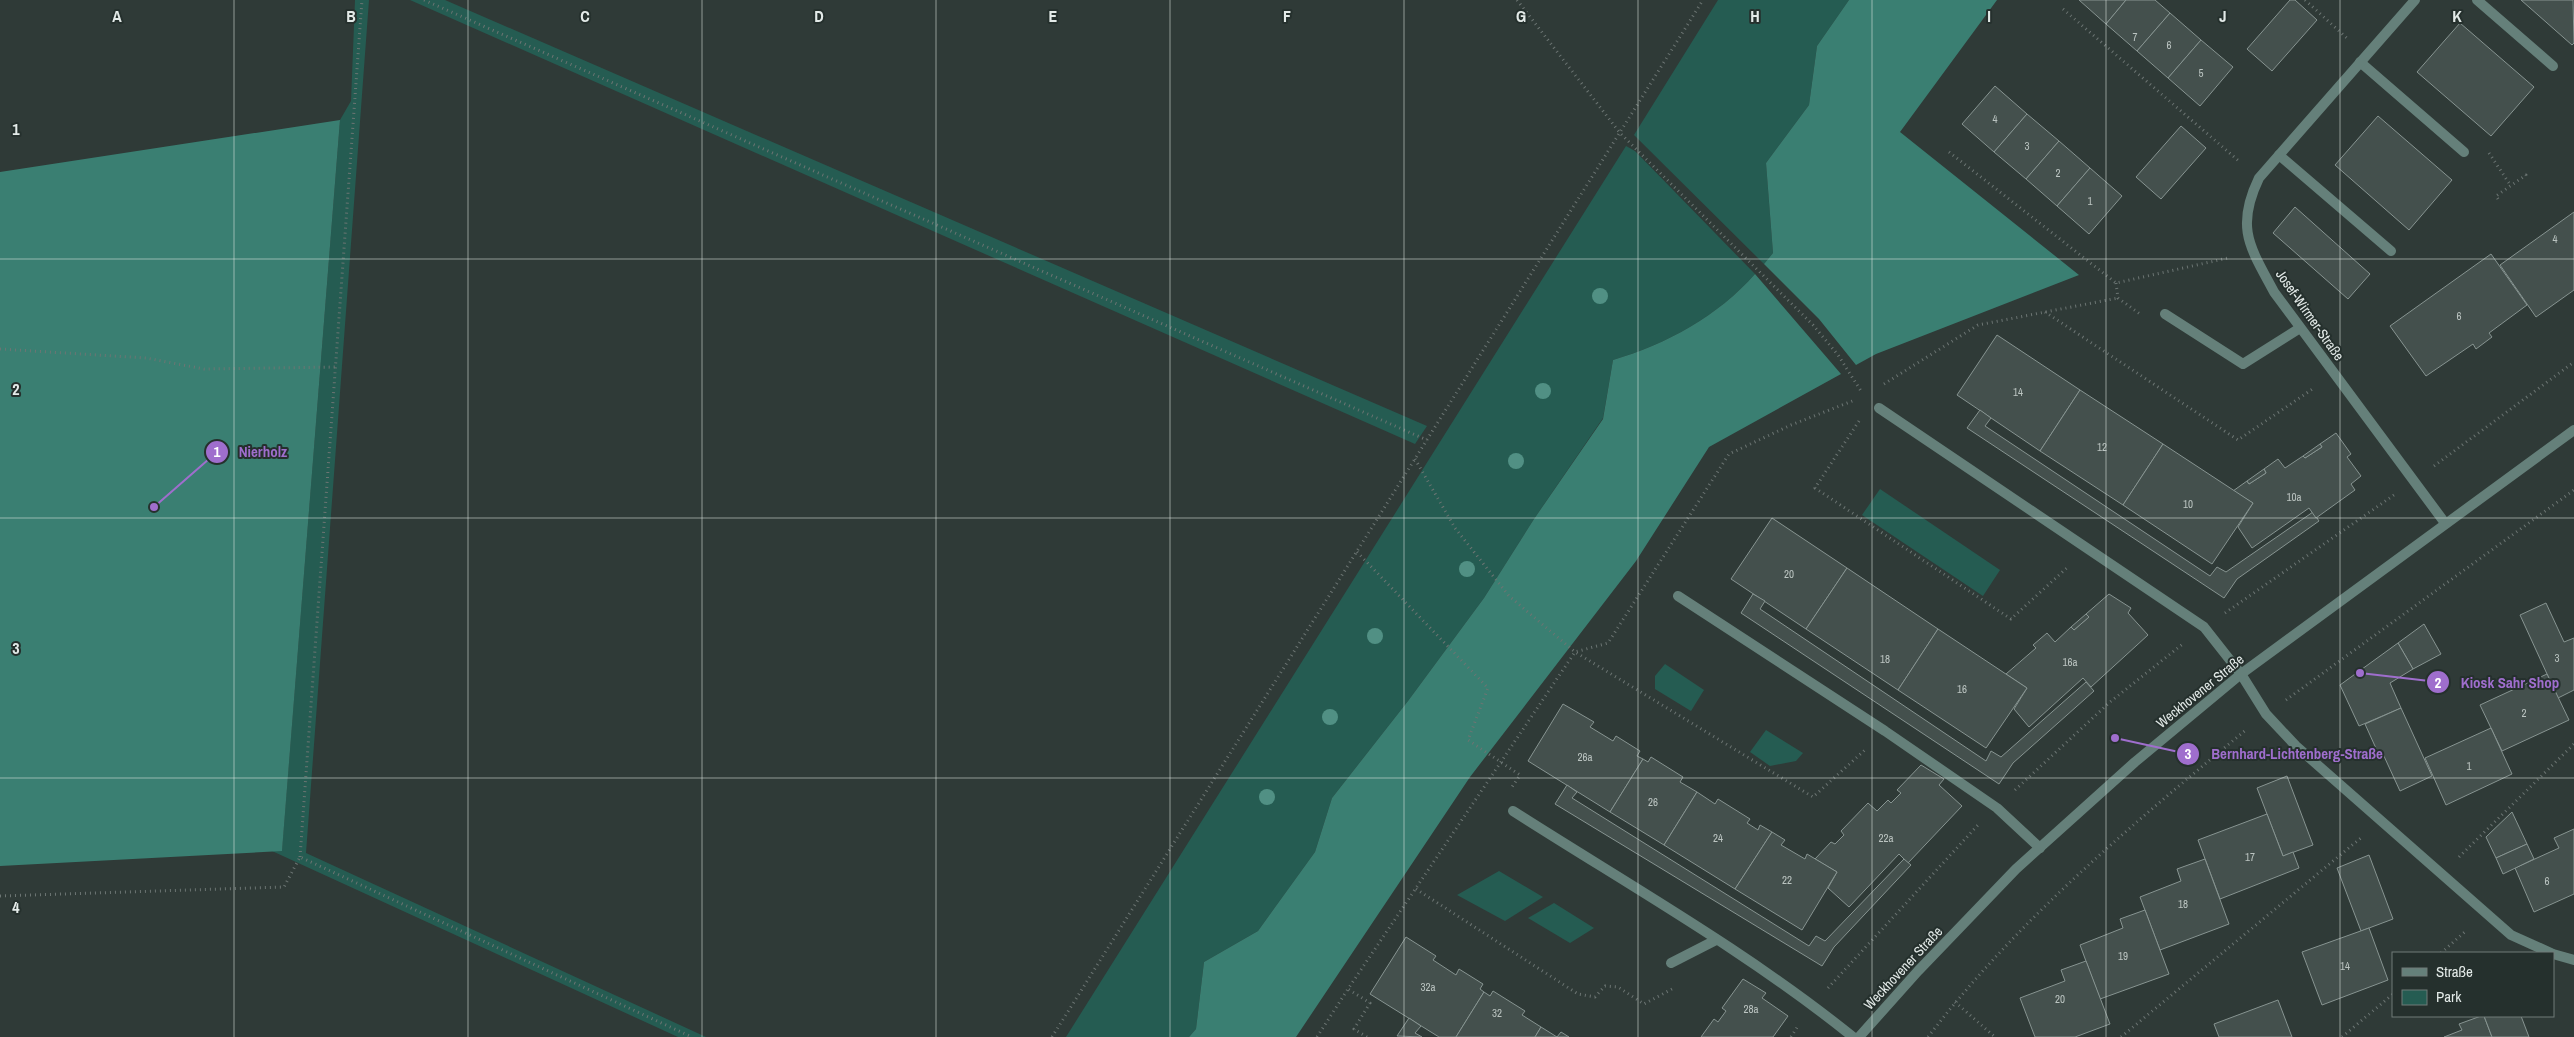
<svg xmlns="http://www.w3.org/2000/svg" width="2574" height="1037" font-family="'Archivo Narrow',sans-serif">
<style>
.green{fill:#255c52}
.forest{fill:#3a7f72}
.building{fill:#44504d;stroke:#879491}
.lines{fill:none;stroke-linecap:round;stroke-linejoin:round}
.path{stroke:#6c7573;stroke-width:3;stroke-dasharray:1 4;stroke-linecap:butt}
.service{stroke:#65807a;stroke-width:10}
.minor{stroke:#65807a;stroke-width:10}
.tree{fill:#519084}
.grid{fill:none;stroke:#e3eae8;stroke-width:1;stroke-opacity:0.55}
.labels{text-anchor:middle;stroke-width:4;stroke-linejoin:round;paint-order:stroke}
.number-label{font-size:11px;fill:#bbc4c1}
.street-label{font-size:14px;fill:#e3eae8;stroke:#25302d}
.grid-label{font-size:16px;text-anchor:middle;font-weight:bold;fill:#e3eae8;stroke:#25302d;stroke-width:4;stroke-linejoin:round;paint-order:stroke}
.leader{fill:none;stroke:#9f6ecd;stroke-width:2}
.callout-dot{fill:#9f6ecd;stroke:#25302d;stroke-width:2}
.mark-label{font-size:15px;text-anchor:middle;font-weight:bold;fill:#fff}
.callout-label{font-size:15px;text-anchor:middle;font-weight:bold;fill:#9f6ecd;stroke:#25302d;stroke-width:4;stroke-linejoin:round;paint-order:stroke}
</style>
<rect width="100%" height="100%" fill="#2f3a37"/>
<g class="green">
<polygon points="355,0 369,0 306,853 706,1037 678,1037 272,851 282,850 340,120 351,101"/>
<polygon points="410,0 445,0 1427,426 1415,444"/>
<polygon points="1718,0 1849,0 1817,46 1809,105 1766,163 1773,253 1764,264 1634,135"/>
<path d="M 1626,146 L 1635,151 L 1755,274 C 1718,316 1667,344 1613,360 L 1603,418 L 1534,519 L 1484,598 L 1408,701 L 1332,798 L 1315,852 L 1258,931 L 1204,962 L 1196,1029 L 1189,1037 L 1066,1037 Z"/>
<polygon points="1880,489 2000,570 1983,596 1862,515"/>
<polygon points="1665,664 1704,690 1691,711 1655,689 1655,676"/>
<polygon points="1766,730 1803,753 1796,761 1770,766 1750,752"/>
<polygon points="1499,871 1543,897 1505,921 1457,895"/>
<polygon points="1554,903 1594,928 1570,943 1528,918"/>
</g>
<g class="forest">
<polygon points="1849,0 1997,0 1900,132 2079,275 1876,354 1856,365 1819,319 1764,264 1773,253 1766,163 1809,105 1817,46"/>
<polygon points="340,120 282,851 0,866 0,172"/>
<path d="M 1755,274 L 1841,374 L 1709,447 L 1636,561 L 1470,777 L 1296,1037 L 1189,1037 L 1196,1029 L 1204,962 L 1258,931 L 1315,852 L 1332,798 L 1408,701 L 1484,598 L 1534,519 L 1603,419 L 1613,360 C 1667,344 1718,316 1755,274 Z"/>
</g>
<g class="building">
<polygon points="2079,0 2126,0 2106,24"/>
<polygon points="2126,0 2155,0 2170,13 2137,51 2106,24"/>
<polygon points="2290,0 2295,0 2317,20 2272,71 2247,49"/>
<polygon points="2521,0 2573,0 2574,43 2572,45"/>
<polygon points="2170,13 2201,40 2168,78 2137,51"/>
<polygon points="2460,23 2534,87 2491,136 2417,72"/>
<polygon points="2201,40 2233,67 2200,106 2168,78"/>
<polygon points="1995,86 2027,114 1994,152 1962,124"/>
<polygon points="2027,114 2059,141 2026,179 1994,152"/>
<polygon points="2378,116 2452,180 2409,230 2335,165"/>
<polygon points="2181,126 2206,148 2161,199 2136,177"/>
<polygon points="2059,141 2090,168 2057,206 2026,179"/>
<polygon points="2090,168 2122,196 2089,234 2057,206"/>
<polygon points="2295,207 2370,274 2348,299 2273,233"/>
<polygon points="2574,212 2574,290 2536,317 2500,265"/>
<polygon points="2491,254 2527,305 2489,333 2492,337 2476,349 2473,344 2426,376 2390,326"/>
<polygon points="1997,335 2080,390 2040,451 1957,395"/>
<polygon points="2080,390 2163,444 2123,505 2040,451"/>
<polygon points="1980,410 1991,418 1985,426 2210,576 2217,567 2226,572 2313,512 2319,521 2237,579 2224,598 1967,428"/>
<polygon points="2336,433 2351,454 2347,457 2361,476 2351,484 2355,490 2316,518 2309,508 2252,548 2238,527 2253,503 2233,491 2247,481 2249,484 2266,473 2264,469 2278,459 2285,468 2303,456 2305,458 2322,447 2320,444"/>
<polygon points="2163,444 2253,503 2212,564 2123,505"/>
<polygon points="2320,444 2322,447 2305,458 2303,456"/>
<polygon points="2264,469 2266,473 2249,484 2247,481"/>
<polygon points="1772,518 1847,568 1806,629 1731,579"/>
<polygon points="1847,568 1938,629 1898,690 1806,629"/>
<polygon points="1753,594 1765,601 1760,609 1986,761 1991,751 2001,757 2086,682 2094,691 2013,763 1999,784 1741,613"/>
<polygon points="2109,594 2131,608 2128,613 2148,635 2091,687 2083,678 2029,727 2014,709 2027,688 2006,674 2036,648 2033,645 2047,633 2055,642 2071,627 2074,630 2082,623 2089,617 2086,614"/>
<polygon points="2546,603 2564,642 2574,638 2574,690 2558,698 2520,615"/>
<polygon points="2086,614 2089,617 2074,630 2071,627"/>
<polygon points="2424,624 2441,654 2413,669 2398,643"/>
<polygon points="1938,629 2027,688 1986,748 1898,690"/>
<polygon points="2398,643 2413,669 2390,683 2401,708 2359,726 2340,685"/>
<polygon points="2547,674 2569,720 2502,751 2480,705"/>
<polygon points="1563,704 1594,722 1590,727 1613,741 1616,736 1640,751 1637,756 1643,759 1610,812 1528,761"/>
<polygon points="2401,708 2432,776 2400,791 2383,754 2379,755 2365,724"/>
<polygon points="2491,728 2512,774 2446,805 2425,758"/>
<polygon points="1651,757 1683,777 1680,782 1697,792 1664,845 1610,812 1643,759 1648,762"/>
<polygon points="1921,765 1944,779 1939,785 1962,806 1908,863 1899,854 1849,907 1828,888 1837,872 1815,859 1831,842 1835,844 1844,835 1841,831 1868,803 1877,811 1888,800 1891,803 1901,793 1897,790"/>
<polygon points="2287,776 2313,845 2283,856 2257,788"/>
<polygon points="1567,785 1577,792 1572,798 1809,946 1816,936 1825,941 1904,859 1911,865 1834,947 1822,966 1555,804"/>
<polygon points="1697,792 1715,804 1718,799 1750,819 1747,823 1758,830 1760,825 1772,832 1735,889 1664,845"/>
<polygon points="2512,812 2527,844 2496,858 2486,837"/>
<polygon points="2267,814 2283,856 2293,852 2299,868 2220,899 2198,840"/>
<polygon points="2574,829 2574,894 2534,912 2515,868 2559,848 2554,838"/>
<polygon points="1772,832 1785,840 1781,845 1805,859 1807,854 1837,872 1802,930 1735,889"/>
<polygon points="2527,844 2534,859 2503,874 2496,858"/>
<polygon points="2369,855 2393,919 2361,931 2337,868"/>
<polygon points="2205,859 2229,924 2160,950 2140,897 2181,881 2177,869"/>
<polygon points="2145,910 2169,974 2100,999 2080,945 2123,928 2120,919"/>
<polygon points="2369,928 2388,980 2322,1005 2302,952"/>
<polygon points="1406,937 1436,956 1433,960 1456,975 1459,969 1483,984 1480,989 1484,992 1456,1037 1439,1037 1370,994"/>
<polygon points="2086,961 2110,1024 2075,1037 2035,1037 2020,998 2065,981 2061,970"/>
<polygon points="1743,979 1766,993 1762,998 1788,1016 1773,1037 1701,1037 1714,1019 1718,1022 1726,1011 1722,1008"/>
<polygon points="1493,991 1525,1011 1522,1015 1541,1027 1535,1037 1456,1037 1484,992 1490,996"/>
<polygon points="2278,1000 2292,1037 2219,1037 2214,1024"/>
<polygon points="2481,1016 2484,1016 2492,1037 2444,1037 2462,1030 2459,1024"/>
<polygon points="2484,1016 2521,1016 2529,1037 2492,1037"/>
<polygon points="1409,1018 1421,1026 1415,1033 1422,1037 1397,1036"/>
<polygon points="1541,1027 1557,1037 1561,1032 1569,1037 1535,1037"/>
</g>
<g class="lines">
<g class="path">
<polyline points="424,0 1427,440"/>
<polyline points="1517,0 1620,133 1813,325 1838,355 1861,391"/>
<polyline points="2305,0 2349,40"/>
<polyline points="2063,9 2240,162"/>
<polyline points="1949,152 2116,283 2228,258"/>
<polyline points="2489,153 2511,186"/>
<polyline points="2498,199 2496,196 2526,175 2527,178"/>
<polyline points="2116,283 2118,298 2140,314"/>
<polyline points="2045,312 2238,440 2314,388"/>
<polyline points="0,349 146,358 204,369 337,367"/>
<polyline points="1884,384 1978,325 2118,298"/>
<polyline points="1859,421 1815,488 2011,619 2069,566"/>
<polyline points="1415,459 1455,528 1509,596 1575,652 1813,797 1866,749"/>
<polyline points="2434,466 2574,362"/>
<polyline points="1357,552 1488,688 1468,740 1520,775 1512,787"/>
<polyline points="2225,613 2394,495"/>
<polyline points="2286,700 2574,490"/>
<polyline points="2015,790 2110,702 2184,643"/>
<polyline points="300,857 362,0"/>
<polyline points="2459,857 2574,744"/>
<polyline points="1416,889 1578,994 1595,997 1605,986 1618,987 1644,1004 1672,989"/>
<polyline points="0,896 284,887 300,857 692,1037"/>
<polyline points="2441,953 2467,930"/>
<polyline points="1828,988 1978,825"/>
<polyline points="1955,1002 1995,1037"/>
<polyline points="1052,1037 1703,0"/>
<polyline points="1317,1037 1348,989"/>
<polyline points="1367,1037 1354,1029 1370,1003 1348,989 1575,652 1608,643 1729,454 1791,425 1855,400"/>
<polyline points="1791,1037 1798,1026"/>
<path d="M 1928,1037 C 2019,918 2133,824 2247,729"/>
<polyline points="2121,1037 2362,837"/>
<polyline points="2342,1037 2393,994"/>
</g>
<g class="service">
<polyline points="2477,0 2553,66"/>
<polyline points="2360,62 2464,152"/>
<polyline points="2279,155 2391,251"/>
<polyline points="2165,314 2243,364 2300,328"/>
<polyline points="1879,408 2204,627 2241,674"/>
<polyline points="1678,596 1885,731 1997,808 2040,848"/>
<path d="M 1513,811 C 1627,884 1748,952 1853,1037"/>
<polyline points="1671,963 1716,940"/>
</g>
<g class="minor">
<path d="M 2415,0 L 2259,178 C 2235,228 2250,247 2274,292 L 2445,523"/>
<polyline points="2241,674 2266,714 2296,746 2511,935 2551,953"/>
<polyline points="2553,954 2574,960"/>
<polyline points="1859,1037 1918,971 2016,869 2135,762 2241,674 2574,430"/>
</g>
</g>
<g class="tree">
<circle cx="1600" cy="296" r="8"/>
<circle cx="1543" cy="391" r="8"/>
<circle cx="1516" cy="461" r="8"/>
<circle cx="1467" cy="569" r="8"/>
<circle cx="1375" cy="636" r="8"/>
<circle cx="1330" cy="717" r="8"/>
<circle cx="1267" cy="797" r="8"/>
</g>
<path class="grid" d="M 234,0 L 234,1037M 468,0 L 468,1037M 702,0 L 702,1037M 936,0 L 936,1037M 1170,0 L 1170,1037M 1404,0 L 1404,1037M 1638,0 L 1638,1037M 1872,0 L 1872,1037M 2106,0 L 2106,1037M 2340,0 L 2340,1037M 0,259 L 2574,259M 0,518 L 2574,518M 0,778 L 2574,778"/>
<g class="labels">
<g class="number-label">
<text x="2135" y="41">7</text>
<text x="2169" y="49">6</text>
<text x="2201" y="77">5</text>
<text x="1995" y="123">4</text>
<text x="2027" y="150">3</text>
<text x="2058" y="177">2</text>
<text x="2090" y="205">1</text>
<text x="2555" y="243">4</text>
<text x="2459" y="320">6</text>
<text x="2018" y="396">14</text>
<text x="2102" y="451">12</text>
<text x="2294" y="501">10a</text>
<text x="2188" y="508">10</text>
<text x="1789" y="578">20</text>
<text x="2557" y="662">3</text>
<text x="1885" y="663">18</text>
<text x="2070" y="666">16a</text>
<text x="1962" y="693">16</text>
<text x="2524" y="717">2</text>
<text x="1585" y="761">26a</text>
<text x="2469" y="770">1</text>
<text x="1653" y="806">26</text>
<text x="1718" y="842">24</text>
<text x="1886" y="842">22a</text>
<text x="2250" y="861">17</text>
<text x="1787" y="884">22</text>
<text x="2547" y="885">6</text>
<text x="2183" y="908">18</text>
<text x="2123" y="960">19</text>
<text x="2345" y="970">14</text>
<text x="1428" y="991">32a</text>
<text x="2060" y="1003">20</text>
<text x="1751" y="1013">28a</text>
<text x="1497" y="1017">32</text>
</g>
<g class="street-label">
<text transform="translate(2310 315) rotate(55)" y="5">Josef-Wirmer-Straße</text>
<text transform="translate(2200 691) rotate(-39)" y="5">Weckhovener Straße</text>
<text transform="translate(1903 968) rotate(-47)" y="5">Weckhovener Straße</text>
</g>
</g>
<g class="grid-label">
<text x="117" y="22">A</text>
<text x="351" y="22">B</text>
<text x="585" y="22">C</text>
<text x="819" y="22">D</text>
<text x="1053" y="22">E</text>
<text x="1287" y="22">F</text>
<text x="1521" y="22">G</text>
<text x="1755" y="22">H</text>
<text x="1989" y="22">I</text>
<text x="2223" y="22">J</text>
<text x="2457" y="22">K</text>
<text x="16" y="135">1</text>
<text x="16" y="395">2</text>
<text x="16" y="654">3</text>
<text x="16" y="913">4</text>
</g>
<path class="leader" d="M154 507L217 452M2360 673L2438 682M2115 738L2188 754"/>
<g class="callout-dot">
<circle cx="154" cy="507" r="5"/>
<circle cx="2360" cy="673" r="5"/>
<circle cx="2115" cy="738" r="5"/>
<circle cx="217" cy="452" r="12"/>
<circle cx="2438" cy="682" r="12"/>
<circle cx="2188" cy="754" r="12"/>
</g>
<g class="mark-label">
<text x="217" y="457">1</text>
<text x="2438" y="688">2</text>
<text x="2188" y="759">3</text>
</g>
<g class="callout-label">
<text x="263" y="457">Nierholz</text>
<text x="2510" y="688">Kiosk Sahr Shop</text>
<text x="2297" y="759">Bernhard-Lichtenberg-Straße</text>
</g>
<rect x="2392" y="952" width="162" height="65" fill="#25302d" stroke="#717a78"/>
<rect x="2402" y="968" width="25" height="8" fill="#65807a" stroke="#717a78"/>
<text x="2436" y="977" font-size="15" fill="#e3eae8">Straße</text>
<rect x="2402" y="990" width="25" height="15" fill="#255c52" stroke="#717a78"/>
<text x="2436" y="1002" font-size="15" fill="#e3eae8">Park</text>
</svg>
